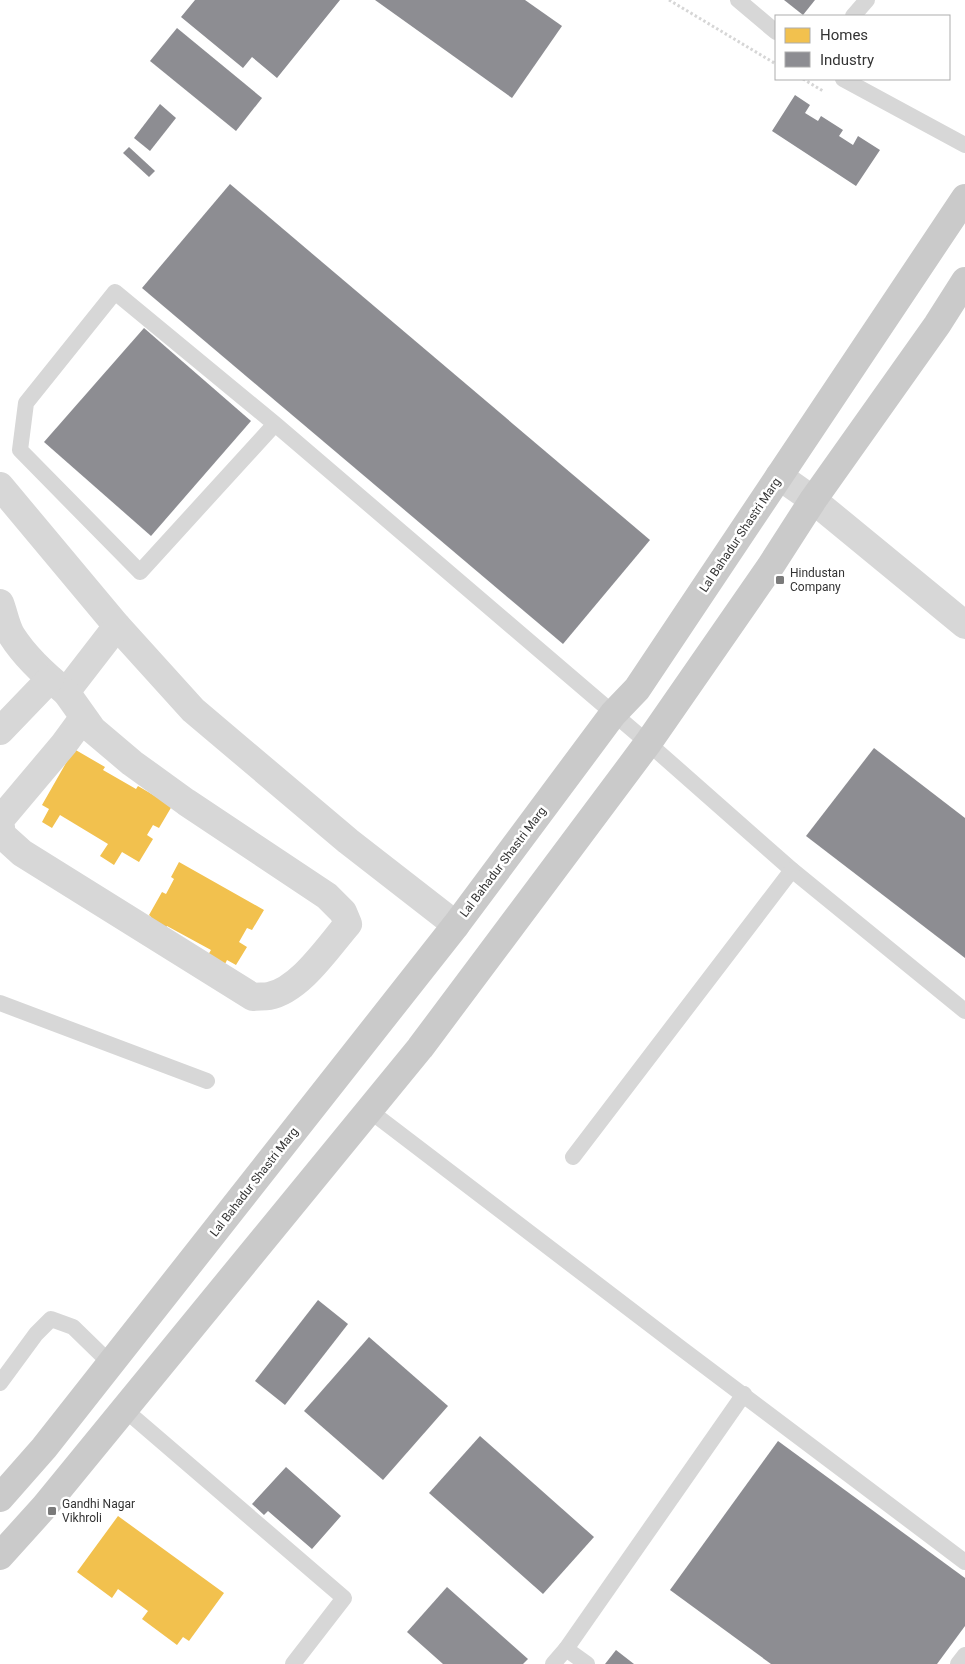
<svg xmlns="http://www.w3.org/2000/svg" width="965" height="1664" font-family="Roboto,sans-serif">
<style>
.homes{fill:#f2c14e}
.industry{fill:#8d8d92}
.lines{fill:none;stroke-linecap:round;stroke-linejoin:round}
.path{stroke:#d6d6d6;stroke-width:3;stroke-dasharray:2.5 2.5;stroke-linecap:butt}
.service{stroke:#d7d7d7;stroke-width:16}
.minor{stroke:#d7d7d7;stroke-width:28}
.primary{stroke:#cacaca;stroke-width:28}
.poi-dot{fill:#7a7a7a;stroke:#fff;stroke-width:2}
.labels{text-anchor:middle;stroke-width:5;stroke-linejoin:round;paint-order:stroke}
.street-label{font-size:12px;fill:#333;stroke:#fff}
.poi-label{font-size:12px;fill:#333;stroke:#fff;text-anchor:start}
</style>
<rect width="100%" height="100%" fill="#fff"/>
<g class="homes">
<polygon points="74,749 105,767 103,770 136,789 138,786 172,806 159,828 153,825 147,835 153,839 139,862 122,852 114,865 100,856 108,844 60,815 52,828 42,822 49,809 42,805"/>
<polygon points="179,862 264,910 252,930 247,928 239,942 247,947 236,965 227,960 222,970 205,960 211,950 167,926 162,933 146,924 151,917 149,915 162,892 166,894 174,879 171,877"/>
<polygon points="118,1516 224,1593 189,1641 183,1637 177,1645 142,1619 148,1611 118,1589 112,1598 77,1572"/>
</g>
<g class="industry">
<polygon points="195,0 340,0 277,78 252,57 243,68 181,17"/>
<polygon points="375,0 525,0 562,26 512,98"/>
<polygon points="784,0 815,0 803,15"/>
<polygon points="177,28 262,98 236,131 150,61"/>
<polygon points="795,95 810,105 805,113 818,121 821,116 843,130 839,136 853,145 858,136 880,150 856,186 772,131"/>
<polygon points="160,104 176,118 150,151 134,138"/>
<polygon points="129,147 155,171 149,177 123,153"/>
<polygon points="230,184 650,540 563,644 142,288"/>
<polygon points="144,328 251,421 151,536 44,442"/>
<polygon points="874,748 965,818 965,958 806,836"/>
<polygon points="318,1300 348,1324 285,1405 255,1381"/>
<polygon points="369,1337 448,1406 383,1480 304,1411"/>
<polygon points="480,1436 594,1537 543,1594 429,1493"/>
<polygon points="778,1441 965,1578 965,1626 937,1664 771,1664 670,1590"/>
<polygon points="286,1467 341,1516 312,1549 268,1511 264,1515 252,1504"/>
<polygon points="447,1587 528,1659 523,1664 443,1664 407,1632"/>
<polygon points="616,1650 634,1664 605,1664"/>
</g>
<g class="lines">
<g class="path">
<polyline points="669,0 776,64"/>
<polyline points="803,79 823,91"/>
</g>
<g class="service">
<polyline points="738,0 776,32"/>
<polyline points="853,16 867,0"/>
<polyline points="843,79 965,145"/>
<polyline points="275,424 140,572 20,450 26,403 115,292 275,424 648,743 792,870 965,1011"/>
<polyline points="0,1003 207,1081"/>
<polyline points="370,1111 682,1349 965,1562"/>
<polyline points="573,1157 792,870"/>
<polyline points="0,1383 36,1334 51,1319 73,1327 111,1364"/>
<polyline points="124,1409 344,1598 293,1664"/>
<polyline points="566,1649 587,1664"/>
<polyline points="553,1664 566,1649 744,1394"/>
<polyline points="958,1664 965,1655"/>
</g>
<g class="minor">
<polyline points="779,476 813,500 965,625"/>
<polyline points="0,486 117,626 193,710 348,841 456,925"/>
<path d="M 0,603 C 4,613 6,627 12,636 C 26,658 46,676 66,692 L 117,626"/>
<path d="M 66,692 L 93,730 L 132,763 L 186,802 L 327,896 L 343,912 L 348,924 C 328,947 300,990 269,996 C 264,997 258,996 253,997 L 22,853 L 2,835 L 0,820 L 64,744 L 83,718"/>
<polyline points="0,731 50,679"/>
</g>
<g class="primary">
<polyline points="0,1498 44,1448 456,925 613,714 637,689 965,198"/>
<polyline points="0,1556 45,1506 420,1048 648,743 770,567 813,500 937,325 965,281"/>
</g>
</g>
<g class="poi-dot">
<rect x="775" y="575" width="10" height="10" rx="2.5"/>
<rect x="47" y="1506" width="10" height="10" rx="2.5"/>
</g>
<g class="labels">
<g class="street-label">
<text transform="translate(740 535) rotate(-56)" y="4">Lal Bahadur Shastri Marg</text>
<text transform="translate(503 862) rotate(-53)" y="4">Lal Bahadur Shastri Marg</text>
<text transform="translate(254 1182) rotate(-52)" y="4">Lal Bahadur Shastri Marg</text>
</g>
<g class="poi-label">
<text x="790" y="577">Hindustan<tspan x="790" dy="14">Company</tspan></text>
<text x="62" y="1508">Gandhi Nagar<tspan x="62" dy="14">Vikhroli</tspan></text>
</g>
</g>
<rect x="775" y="15" width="175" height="65" fill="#ffffff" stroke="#adadad"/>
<rect x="785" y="28" width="25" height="15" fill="#f2c14e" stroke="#adadad"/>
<text x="820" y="40" font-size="15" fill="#333333">Homes</text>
<rect x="785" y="52" width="25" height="15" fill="#8d8d92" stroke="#adadad"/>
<text x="820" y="65" font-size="15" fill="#333333">Industry</text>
</svg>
